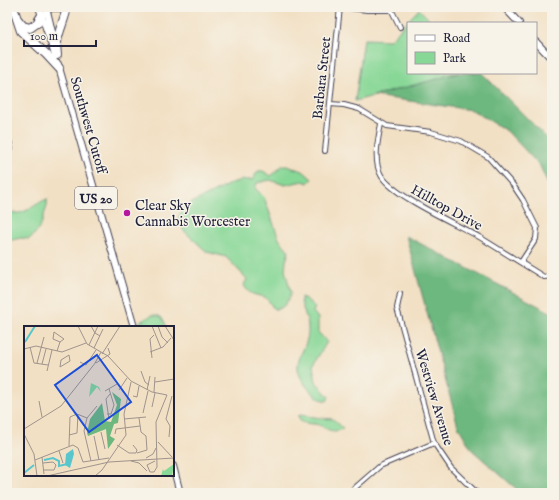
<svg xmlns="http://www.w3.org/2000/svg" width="559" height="500" font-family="'IM FELL English',serif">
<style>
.green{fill:#87d796;stroke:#547c68}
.forest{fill:#6db87f;stroke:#486d5d}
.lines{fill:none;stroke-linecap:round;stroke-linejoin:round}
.street-casing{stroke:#413e50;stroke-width:6}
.secondary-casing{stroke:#413e50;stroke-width:8}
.primary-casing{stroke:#413e50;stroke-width:8}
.highway-casing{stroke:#413e50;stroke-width:10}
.street{stroke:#fff;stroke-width:4}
.secondary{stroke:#fff;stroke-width:6}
.primary{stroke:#fff;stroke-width:6}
.highway{stroke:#fff;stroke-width:8}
.poi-dot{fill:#b5179e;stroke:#f7f3e8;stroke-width:1.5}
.labels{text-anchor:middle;stroke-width:3;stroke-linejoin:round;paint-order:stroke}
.shield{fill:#f7f3e8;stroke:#62616f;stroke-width:1}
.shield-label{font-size:13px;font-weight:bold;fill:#22223b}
.street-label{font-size:14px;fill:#22223b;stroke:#f7f3e8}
.poi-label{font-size:14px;fill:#22223b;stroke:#f7f3e8;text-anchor:start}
.inset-river{fill:none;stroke:#59c6ce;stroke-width:2}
.inset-road{fill:none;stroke:#9f948d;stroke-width:1}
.view{fill:#1d4ed8;fill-opacity:0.15;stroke:#1d4ed8;stroke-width:2}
.inset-edge{fill:none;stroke:#22223b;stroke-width:2}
</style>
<rect width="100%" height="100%" fill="#f7f3e8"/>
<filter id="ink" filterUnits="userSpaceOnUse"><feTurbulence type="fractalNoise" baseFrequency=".025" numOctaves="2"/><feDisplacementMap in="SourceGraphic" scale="8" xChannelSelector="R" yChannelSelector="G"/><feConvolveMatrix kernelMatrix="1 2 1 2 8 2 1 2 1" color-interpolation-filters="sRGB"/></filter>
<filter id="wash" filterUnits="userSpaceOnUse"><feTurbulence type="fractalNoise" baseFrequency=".012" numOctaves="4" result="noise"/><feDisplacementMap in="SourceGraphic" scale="16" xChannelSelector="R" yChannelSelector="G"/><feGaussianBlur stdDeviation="0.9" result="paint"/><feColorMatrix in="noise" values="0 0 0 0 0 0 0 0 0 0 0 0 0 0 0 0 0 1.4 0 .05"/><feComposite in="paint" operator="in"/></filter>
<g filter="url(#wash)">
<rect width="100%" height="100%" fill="#f2e0c4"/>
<g class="green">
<polygon points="419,9 433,23 408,23 408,73 459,73 355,101 364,39 390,40"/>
<path d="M 283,165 L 303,171 L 312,179 L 308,183 L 303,181 L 285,185 L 270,180 L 257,183 L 255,188 L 264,197 L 279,239 L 289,251 L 286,261 L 285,270 L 291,293 C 288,301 284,310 274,309 C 272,306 270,303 268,300 C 260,293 250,298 244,285 L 247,279 L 226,257 L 207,252 L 183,230 L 178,219 C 184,202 200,200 214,192 C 229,185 234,179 252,180 L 258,171 L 263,171 L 271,176 Z"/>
<path d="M 47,199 C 48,206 46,209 44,215 C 41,226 39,231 29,239 L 21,238 L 7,241 L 7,212 C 25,217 32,205 47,199 Z"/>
<path d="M 301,297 L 306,299 L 315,307 L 313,312 L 318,318 L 318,332 L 327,342 L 313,365 L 316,382 L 329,397 L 327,401 C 319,400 313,394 307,387 C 285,359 310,354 308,327 C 308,317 300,306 301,297 Z"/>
<path d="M 152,315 C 161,315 164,318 166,327 L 138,327 L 138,323 Z"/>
<path d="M 301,415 L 321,418 L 333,419 L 343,428 C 331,436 326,426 315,424 C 310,424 306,423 301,422 L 298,416 Z"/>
</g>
<g class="forest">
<polygon points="459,73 482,73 552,143 552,194 540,166 507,131 472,110 374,96"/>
<polygon points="406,236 552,313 552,493 521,493 472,450 458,426"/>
</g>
</g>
<g filter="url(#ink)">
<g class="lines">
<g class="street-casing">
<g id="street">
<polyline points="341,7 367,10 391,10"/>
<polyline points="390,7 400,27"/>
<polyline points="330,104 344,105 359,109 387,126 431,132 461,141 488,157 513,185 523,200 537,228 536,239 521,262"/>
<path d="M 381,124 C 378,139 373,161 381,175 C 392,196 459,225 481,238 C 502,251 523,264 544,277 L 552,276"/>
<polyline points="7,135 11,147 7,154"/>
<polyline points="325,151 340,7"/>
<polyline points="400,294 397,308 434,443 451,468 477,493"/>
<polyline points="349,493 380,466 434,443"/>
</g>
</g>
<g class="secondary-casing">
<g id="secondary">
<polyline points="504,7 519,23"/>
<polyline points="536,42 552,59"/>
</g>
</g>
<g class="primary-casing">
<g id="primary">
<polyline points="39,7 55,55"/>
<polyline points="46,7 55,44"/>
<polyline points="58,64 134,327"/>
<polyline points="173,466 180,493"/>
</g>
</g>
<g class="highway-casing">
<g id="highway">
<polyline points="13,7 21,31 46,54 59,68"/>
<polyline points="50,7 60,7"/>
<polyline points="18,20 23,26 30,28 37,23 42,15"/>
<path d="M 57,55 C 54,38 64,24 67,7"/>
</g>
</g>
<use href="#street" class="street"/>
<use href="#secondary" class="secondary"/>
<use href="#primary" class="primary"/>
<use href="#highway" class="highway"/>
</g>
</g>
<circle class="poi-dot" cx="127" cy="213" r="4"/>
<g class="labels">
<rect class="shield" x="75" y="187" width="42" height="22" rx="3"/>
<g class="shield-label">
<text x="96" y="203">US 20</text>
</g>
<g class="street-label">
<text transform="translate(321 78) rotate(-84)" y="5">Barbara Street</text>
<text transform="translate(89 125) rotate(74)" y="5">Southwest Cutoff</text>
<text transform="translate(447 207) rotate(29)" y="5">Hilltop Drive</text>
<text transform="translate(435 397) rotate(73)" y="5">Westview Avenue</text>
</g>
<g class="poi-label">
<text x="135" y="210">Clear Sky<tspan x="135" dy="16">Cannabis Worcester</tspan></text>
</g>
</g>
<g transform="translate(24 326)">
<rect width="150" height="150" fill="#f2e0c4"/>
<path d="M 67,57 L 75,61 L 77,66 L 73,61 L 65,71 ZM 150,138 L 148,150 L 137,150 L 139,143 L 140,145 Z" fill="#87d796"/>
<path d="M 88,66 L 97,73 L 94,97 L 90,98 L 86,110 L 91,113 L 84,123 L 82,103 L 64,110 L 63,107 L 66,93 L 78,77 L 81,95 L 87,96 L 93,79 Z" fill="#6db87f"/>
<path d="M 49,123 L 50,128 L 46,142 L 41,139 L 42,128 Z" fill="#59c6ce"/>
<path class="inset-river" d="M 1,16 L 11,0M 20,134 L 29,132 L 35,135 L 35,140 L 43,138M 0,147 L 10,139"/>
<path class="inset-road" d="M 54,0 L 63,18 L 84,30 L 107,55 L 128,66 L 143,69M 67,0 L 71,7 L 76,10M 128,0 L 137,22M 134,0 L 138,11 L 144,17M 141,0 L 150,14M 65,19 L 74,0M 6,21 L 10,37 L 24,39M 70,22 L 79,3M 0,23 L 12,20 L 38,26 L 62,17M 33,25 L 36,16 L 40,13 L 30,6 L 29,13 L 36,16M 126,26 L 139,21 L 147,12M 78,28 L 96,0M 45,29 L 46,35 L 36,41 L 37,34 ZM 128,32 L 126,13 L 130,9M 56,36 L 62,39 L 72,24M 13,37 L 20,11M 71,37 L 77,26M 72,37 L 86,28 L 84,22M 18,38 L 22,23M 23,45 L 28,24M 117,45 L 121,56 L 125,59M 131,56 L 150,53M 95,64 L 103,52M 123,64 L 126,50M 81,65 L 93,58M 130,66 L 131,51M 109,70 L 113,71 L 115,60M 15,75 L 18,91M 128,81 L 131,67M 119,87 L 124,65M 83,88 L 87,88 L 90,79 L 85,63M 85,93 L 82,73 L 86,68M 100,93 L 122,91M 0,103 L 37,80 L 72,36M 77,106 L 81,123M 0,108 L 10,128 L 13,150M 91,108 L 92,103 L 116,100M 45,109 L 53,107 L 54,88M 70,110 L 75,134M 145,111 L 146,100 L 142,93 L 148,70M 134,116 L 148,131M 93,119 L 105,127 L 112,127 L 113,124 L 109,119M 45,120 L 46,91 L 53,88 L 63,92M 35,125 L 39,137M 113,127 L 123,124 L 122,110 L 117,106 L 115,92M 18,131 L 20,148M 122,132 L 129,128 L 132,122M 11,134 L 49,119 L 54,122 L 59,136 L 85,132M 67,135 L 60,105 L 63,92 L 73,80M 107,135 L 115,137 L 123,145M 131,135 L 123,139 L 126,146 L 130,146 L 133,141 L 132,96 L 143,69M 19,137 L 29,136 L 32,139 L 30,144 L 19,144M 23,150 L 85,136 L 150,132M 71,150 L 78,144 L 102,109 L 100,88 L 107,56"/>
<path class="view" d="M 73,29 L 107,76 L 65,106 L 31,59 Z"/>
<rect width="150" height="150" class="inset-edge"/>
</g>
<rect width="559" height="500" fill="none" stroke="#f7f3e8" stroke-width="24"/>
<rect x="407" y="22" width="130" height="52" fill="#f7f3e8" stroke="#a29fa3"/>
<rect x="415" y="35" width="20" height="6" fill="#ffffff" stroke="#a29fa3"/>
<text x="443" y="42" font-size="12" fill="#22223b">Road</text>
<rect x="415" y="52" width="20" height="12" fill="#87d796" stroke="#a29fa3"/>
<text x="443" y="62" font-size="12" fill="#22223b">Park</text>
<path d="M24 40v6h72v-6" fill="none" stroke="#22223b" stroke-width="2"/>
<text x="30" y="40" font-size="12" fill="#22223b" stroke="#f7f3e8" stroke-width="3" paint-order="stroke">100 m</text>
</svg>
